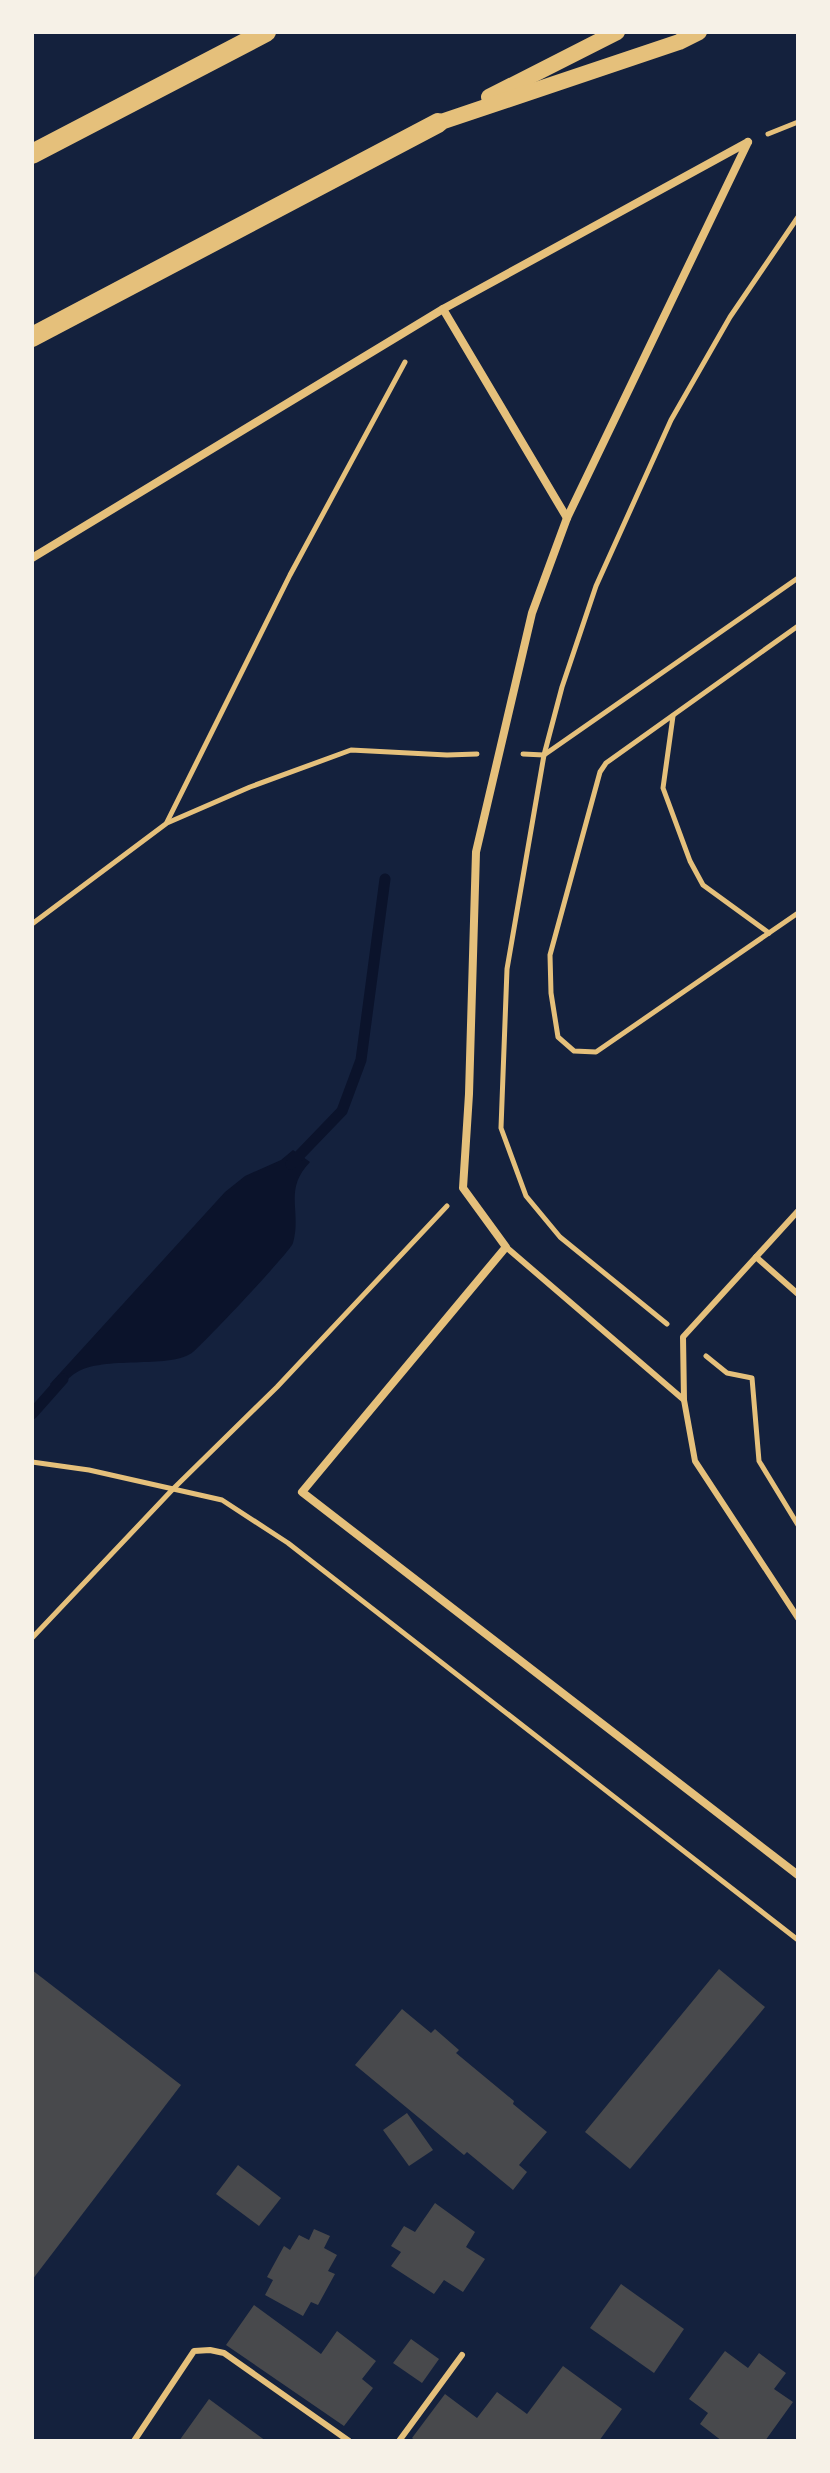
<svg xmlns="http://www.w3.org/2000/svg" width="830" height="2473" font-family="'Work Sans',sans-serif">
<style>
.water{fill:#0b132b}
.lines{fill:none;stroke-linecap:round;stroke-linejoin:round}
.stream{stroke:#0b132b;stroke-width:11}
.building{fill:#48494c}
.path{stroke:#e5c07b;stroke-width:5}
.service{stroke:#e5c07b;stroke-width:6}
.minor{stroke:#e5c07b;stroke-width:8}
.secondary{stroke:#e5c07b;stroke-width:16}
.primary{stroke:#e5c07b;stroke-width:20}
</style>
<rect width="100%" height="100%" fill="#14213d"/>
<path class="water" d="M 293,1150 L 310,1162 C 283,1190 302,1211 293,1243 C 291,1251 205,1342 193,1352 C 173,1369 108,1356 79,1371 C 71,1375 63,1384 55,1390 L 50,1384 L 225,1192 L 245,1176 L 281,1160 Z"/>
<g class="lines">
<g class="stream">
<polyline points="291,1164 342,1111 361,1060 385,879"/>
<polyline points="32,1414 63,1379"/>
</g>
</g>
<g class="building">
<polygon points="719,1969 765,2007 630,2169 585,2132"/>
<polygon points="32,1970 181,2085 32,2280"/>
<polygon points="402,2009 431,2033 435,2029 459,2050 456,2053 514,2101 513,2104 547,2132 519,2165 527,2172 513,2190 467,2152 464,2155 355,2065"/>
<polygon points="407,2113 433,2150 409,2166 383,2130"/>
<polygon points="238,2165 281,2198 259,2226 216,2194"/>
<polygon points="435,2203 475,2232 466,2247 485,2259 463,2292 444,2280 434,2294 391,2266 401,2252 391,2246 404,2226 415,2232"/>
<polygon points="314,2229 330,2236 324,2248 337,2255 328,2271 335,2274 318,2305 311,2302 303,2316 265,2295 273,2280 267,2277 284,2246 290,2250 299,2235 309,2240"/>
<polygon points="621,2284 684,2329 654,2373 590,2328"/>
<polygon points="254,2305 321,2354 337,2331 376,2361 362,2379 373,2388 344,2426 226,2345"/>
<polygon points="411,2339 439,2359 422,2383 393,2363"/>
<polygon points="725,2351 748,2368 759,2353 786,2373 774,2389 793,2402 765,2441 722,2441 700,2424 708,2413 689,2399"/>
<polygon points="563,2366 622,2409 599,2441 416,2441 412,2438 445,2394 477,2418 497,2392 527,2414"/>
<polygon points="209,2399 266,2441 179,2441"/>
</g>
<g class="lines">
<g class="path">
<polyline points="768,134 798,122"/>
<polyline points="798,626 606,763 600,772 550,955 551,993 558,1037 574,1051 596,1052 798,913"/>
<polyline points="673,716 663,788 690,861 703,885 769,933"/>
<polyline points="523,754 544,755 798,578"/>
<polyline points="167,822 290,575 405,362"/>
<polyline points="32,924 167,823 250,787 351,750 447,755 477,754"/>
<polyline points="667,1324 560,1237 526,1196 501,1128 507,969 544,755 562,687 596,586 671,420 730,317 798,217"/>
<polyline points="706,1356 727,1373 752,1378 759,1461 798,1525"/>
<polyline points="32,1462 89,1470 222,1500 288,1543 798,1940"/>
<polyline points="32,1638 173,1489 277,1387 447,1206"/>
</g>
<g class="service">
<polyline points="506,1247 684,1400 695,1461 798,1618"/>
<polyline points="756,1257 798,1294"/>
<polyline points="684,1400 683,1337 798,1211"/>
<polyline points="134,2441 194,2351 210,2350 224,2353 349,2441"/>
<polyline points="399,2441 462,2355"/>
</g>
<g class="minor">
<polyline points="748,142 567,518 532,613 476,852 469,1094 463,1188 506,1247 302,1492 798,1875"/>
<polyline points="443,309 567,518"/>
<polyline points="32,558 443,309 748,142"/>
</g>
<g class="secondary">
<polyline points="489,97 617,32"/>
<polyline points="438,123 679,42 699,32"/>
</g>
<g class="primary">
<polyline points="32,154 266,32"/>
<polyline points="32,337 438,123"/>
</g>
</g>
<rect width="830" height="2473" fill="none" stroke="#f6f1e7" stroke-width="68"/>
</svg>
